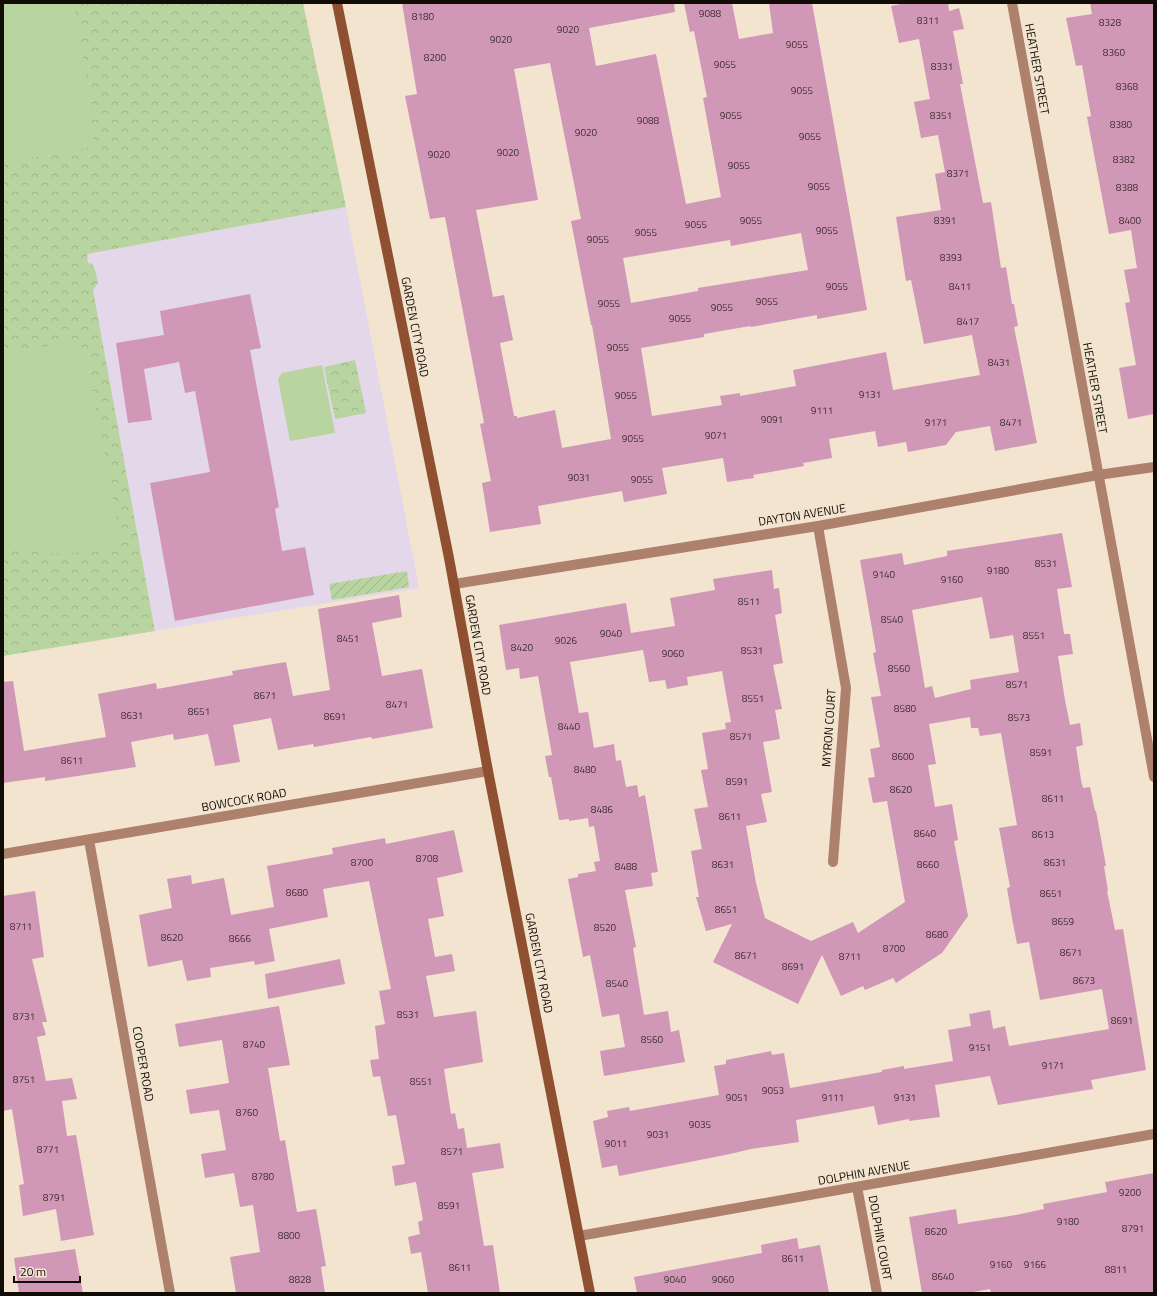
<svg xmlns="http://www.w3.org/2000/svg" width="1157" height="1296" font-family="'Titillium Web',sans-serif">
<style>
.education{fill:#e5d7ea}
.park{fill:url(#park-crowns)}
.garden{fill:url(#garden-furrows)}
.pitch{fill:#b8d4a0}
.building{fill:#d097b7;fill-rule:evenodd}
.lines{fill:none;stroke-linecap:round;stroke-linejoin:round}
.street{stroke:#ad816c;stroke-width:10}
.secondary{stroke:#8e5030;stroke-width:10}
.labels{text-anchor:middle;stroke-width:3;stroke-linejoin:round;paint-order:stroke}
.number-label{font-size:10px;fill:#412f32}
.street-label{font-size:12px;fill:#110c06;stroke:#f3e4d0}
</style>
<defs>
<pattern id="park-crowns" width="20" height="18" patternUnits="userSpaceOnUse"><rect width="20" height="18" fill="#b8d4a0"/><path d="M2 6a3 3 0 1 1 6 0M12 15a3 3 0 1 1 6 0" fill="none" stroke="#9db588"/></pattern>
<pattern id="garden-furrows" width="10" height="10" patternUnits="userSpaceOnUse"><rect width="10" height="10" fill="#b8d4a0"/><path d="M-1 1l2-2M0 10L10 0M9 11l2-2" fill="none" stroke="#9db588"/></pattern>
</defs>
<rect width="100%" height="100%" fill="#f3e4d0"/>
<polygon class="education" points="346,207 419,588 155,631 86,254"/>
<g class="park">
<polygon points="3,3 303,3 346,207 87,254 88,263 92,264 95,270 98,283 93,290 155,631 3,656"/>
<polygon points="355,360 366,413 335,419 324,367"/>
</g>
<polygon class="garden" points="407,571 409,587 332,600 329,584"/>
<g class="pitch">
<polygon points="3,3 73,3 93,112 89,112 95,147 3,162"/>
<path d="M 74,341 L 85,350 L 122,546 C 93,551 65,556 36,552 C 25,550 14,546 3,544 L 3,354 Z"/>
<polygon points="322,365 335,433 290,441 278,379 282,373"/>
</g>
<g class="building">
<path d="M 402,3 L 674,3 L 675,12 L 589,28 L 596,66 L 656,54 L 686,204 L 721,197 L 703,98 L 707,97 L 694,31 L 690,32 L 684,3 L 732,3 L 739,39 L 773,33 L 769,3 L 812,3 L 867,310 L 817,319 L 817,315 L 751,327 L 750,326 L 704,334 L 704,337 L 641,348 L 652,416 L 722,405 L 720,396 L 740,393 L 740,396 L 796,386 L 793,370 L 886,352 L 893,390 L 980,375 L 972,335 L 924,344 L 911,280 L 906,281 L 896,217 L 941,210 L 935,174 L 945,172 L 938,135 L 921,138 L 914,102 L 930,99 L 919,39 L 899,43 L 891,6 L 906,3 L 948,3 L 949,11 L 959,8 L 964,29 L 953,31 L 963,84 L 960,84 L 983,203 L 991,202 L 1001,268 L 1006,267 L 1012,304 L 1014,304 L 1018,326 L 1014,327 L 1037,443 L 995,451 L 990,426 L 956,432 L 946,445 L 908,452 L 906,442 L 878,447 L 875,431 L 829,439 L 832,458 L 803,463 L 804,466 L 753,475 L 754,478 L 727,482 L 723,458 L 662,468 L 667,494 L 624,502 L 622,491 L 538,506 L 541,524 L 490,532 L 482,483 L 491,481 L 480,424 L 484,423 L 445,217 L 430,219 L 405,96 L 417,94 ZM 550,63 L 581,219 L 571,221 L 591,325 L 592,325 L 611,439 L 562,448 L 555,410 L 517,418 L 517,416 L 514,416 L 500,343 L 513,340 L 504,295 L 493,297 L 476,210 L 538,200 L 514,69 ZM 801,233 L 808,270 L 698,288 L 698,291 L 631,303 L 623,258 L 730,240 L 731,246 Z"/>
<polygon points="1090,3 1154,3 1154,414 1128,419 1119,368 1136,365 1125,303 1130,302 1124,270 1137,268 1131,230 1109,234 1087,117 1091,116 1082,65 1076,66 1066,18 1092,14"/>
<polygon points="250,294 261,348 250,350 279,507 275,509 282,551 305,547 314,595 175,621 150,483 210,472 195,391 185,393 179,362 144,369 152,420 128,423 116,343 164,335 160,311"/>
<path d="M 1062,533 L 1072,587 L 1057,589 L 1064,634 L 1070,634 L 1073,654 L 1058,656 L 1065,700 L 1070,725 L 1080,723 L 1083,745 L 1076,747 L 1081,780 L 1083,788 L 1090,787 L 1095,811 L 1096,811 L 1106,866 L 1104,866 L 1108,891 L 1107,891 L 1115,930 L 1123,929 L 1146,1070 L 1091,1080 L 1093,1089 L 998,1105 L 990,1076 L 935,1085 L 940,1117 L 909,1121 L 909,1119 L 878,1125 L 874,1106 L 796,1120 L 799,1142 L 751,1149 L 730,1154 L 619,1176 L 617,1165 L 602,1168 L 593,1121 L 608,1117 L 607,1111 L 629,1107 L 630,1111 L 719,1095 L 714,1066 L 726,1064 L 726,1060 L 771,1051 L 772,1055 L 784,1053 L 790,1088 L 882,1072 L 882,1070 L 904,1066 L 904,1069 L 953,1061 L 948,1030 L 971,1026 L 969,1014 L 990,1010 L 993,1029 L 1005,1026 L 1009,1046 L 1109,1029 L 1102,989 L 1040,1000 L 1029,942 L 1017,944 L 1012,918 L 1007,888 L 1010,887 L 999,828 L 1017,825 L 1001,733 L 980,736 L 978,728 L 971,728 L 970,717 L 929,724 L 936,764 L 928,765 L 935,807 L 952,804 L 958,840 L 954,841 L 968,916 L 942,953 L 896,983 L 893,978 L 865,990 L 863,986 L 841,996 L 822,955 L 798,1004 L 713,962 L 732,924 L 706,931 L 696,897 L 699,897 L 691,851 L 702,849 L 694,809 L 708,807 L 701,770 L 708,769 L 702,733 L 726,729 L 725,723 L 731,722 L 722,671 L 687,677 L 688,685 L 667,689 L 665,680 L 649,682 L 643,650 L 570,662 L 579,713 L 588,712 L 594,748 L 614,744 L 616,761 L 621,760 L 626,787 L 637,785 L 639,797 L 645,795 L 658,872 L 651,873 L 653,886 L 625,890 L 636,947 L 633,948 L 644,1015 L 668,1011 L 671,1032 L 679,1030 L 685,1062 L 604,1076 L 600,1051 L 625,1047 L 619,1014 L 602,1017 L 590,955 L 583,957 L 568,879 L 578,877 L 578,874 L 596,871 L 594,862 L 600,861 L 594,826 L 589,827 L 588,818 L 569,821 L 569,819 L 559,820 L 551,777 L 549,777 L 545,756 L 552,755 L 538,676 L 520,679 L 519,668 L 506,670 L 499,625 L 626,603 L 631,633 L 675,626 L 670,598 L 715,590 L 713,579 L 772,570 L 774,589 L 779,588 L 782,613 L 775,615 L 783,663 L 773,665 L 782,709 L 775,710 L 780,739 L 763,742 L 772,792 L 761,794 L 767,822 L 746,826 L 756,883 L 765,918 L 811,941 L 853,922 L 858,933 L 905,902 L 887,801 L 873,803 L 868,778 L 875,777 L 870,749 L 880,747 L 871,697 L 881,696 L 873,653 L 876,652 L 860,560 L 902,553 L 904,565 L 947,556 L 947,551 ZM 982,597 L 990,639 L 1013,635 L 1019,672 L 970,680 L 971,689 L 935,698 L 932,686 L 925,688 L 912,610 Z"/>
<polygon points="399,595 402,617 372,623 382,676 422,669 433,728 372,739 371,737 314,747 313,744 278,750 271,718 233,725 240,762 215,766 208,734 174,740 173,734 131,742 136,767 45,781 45,777 3,783 3,682 13,681 24,751 106,737 98,694 156,683 157,689 233,675 232,671 286,662 293,696 330,690 318,609"/>
<polygon points="454,830 463,872 437,878 444,916 428,919 435,957 452,954 455,971 426,976 434,1017 476,1011 483,1062 444,1069 451,1114 455,1113 458,1129 464,1128 467,1148 500,1143 504,1168 472,1173 484,1246 493,1245 500,1293 428,1293 421,1252 411,1254 408,1237 420,1234 418,1222 423,1220 416,1182 395,1186 392,1166 405,1164 396,1115 388,1116 380,1076 373,1077 370,1060 379,1059 375,1026 385,1024 379,991 391,989 369,881 323,889 328,917 269,929 275,961 255,965 254,961 210,968 211,977 187,981 182,960 148,967 139,915 172,908 167,879 191,875 192,884 224,878 231,915 274,907 267,866 333,854 332,848 385,838 386,844"/>
<polygon points="35,891 44,957 32,959 47,1022 42,1022 46,1035 37,1037 46,1081 72,1078 77,1099 62,1101 67,1136 76,1135 94,1235 61,1241 56,1209 23,1216 19,1185 24,1184 12,1109 3,1111 3,896"/>
<polygon points="340,959 345,984 268,999 265,974"/>
<polygon points="279,1006 290,1065 268,1068 280,1141 285,1140 297,1212 316,1209 326,1266 321,1267 325,1293 236,1293 230,1257 260,1252 253,1205 240,1207 234,1173 205,1178 201,1154 226,1150 219,1110 190,1114 186,1090 229,1083 222,1040 179,1047 175,1024"/>
<polygon points="1154,1173 1154,1293 991,1293 990,1289 968,1293 922,1293 909,1217 956,1209 958,1224 1016,1215 1044,1209 1043,1204 1107,1192 1105,1182"/>
<polygon points="797,1238 799,1249 820,1245 829,1293 637,1293 634,1277 762,1253 761,1245"/>
<polygon points="75,1249 83,1293 19,1293 14,1258"/>
</g>
<g class="lines">
<g class="street">
<polyline points="1012,3 1154,777"/>
<polyline points="818,526 846,688 833,862"/>
<polyline points="454,584 818,526 1098,475 1154,467"/>
<polyline points="89,840 170,1293"/>
<polyline points="3,854 488,771"/>
<polyline points="857,1187 877,1293"/>
<polyline points="579,1236 1154,1134"/>
</g>
<polyline class="secondary" points="337,3 449,558 488,771 590,1293"/>
</g>
<g class="labels">
<g class="number-label">
<text x="710" y="17">9088</text>
<text x="423" y="20">8180</text>
<text x="928" y="24">8311</text>
<text x="1110" y="26">8328</text>
<text x="568" y="33">9020</text>
<text x="501" y="43">9020</text>
<text x="797" y="48">9055</text>
<text x="1114" y="56">8360</text>
<text x="435" y="61">8200</text>
<text x="725" y="68">9055</text>
<text x="942" y="70">8331</text>
<text x="1127" y="90">8368</text>
<text x="802" y="94">9055</text>
<text x="731" y="119">9055</text>
<text x="941" y="119">8351</text>
<text x="648" y="124">9088</text>
<text x="1121" y="128">8380</text>
<text x="586" y="136">9020</text>
<text x="810" y="140">9055</text>
<text x="508" y="156">9020</text>
<text x="439" y="158">9020</text>
<text x="1124" y="163">8382</text>
<text x="739" y="169">9055</text>
<text x="958" y="177">8371</text>
<text x="819" y="190">9055</text>
<text x="1127" y="191">8388</text>
<text x="751" y="224">9055</text>
<text x="945" y="224">8391</text>
<text x="1130" y="224">8400</text>
<text x="696" y="228">9055</text>
<text x="827" y="234">9055</text>
<text x="646" y="236">9055</text>
<text x="598" y="243">9055</text>
<text x="951" y="261">8393</text>
<text x="837" y="290">9055</text>
<text x="960" y="290">8411</text>
<text x="767" y="305">9055</text>
<text x="609" y="307">9055</text>
<text x="722" y="311">9055</text>
<text x="680" y="322">9055</text>
<text x="968" y="325">8417</text>
<text x="618" y="351">9055</text>
<text x="999" y="366">8431</text>
<text x="870" y="398">9131</text>
<text x="626" y="399">9055</text>
<text x="822" y="414">9111</text>
<text x="772" y="423">9091</text>
<text x="936" y="426">9171</text>
<text x="1011" y="426">8471</text>
<text x="716" y="439">9071</text>
<text x="633" y="442">9055</text>
<text x="579" y="481">9031</text>
<text x="642" y="483">9055</text>
<text x="1046" y="567">8531</text>
<text x="998" y="574">9180</text>
<text x="884" y="578">9140</text>
<text x="952" y="583">9160</text>
<text x="749" y="605">8511</text>
<text x="892" y="623">8540</text>
<text x="611" y="637">9040</text>
<text x="1034" y="639">8551</text>
<text x="348" y="642">8451</text>
<text x="566" y="644">9026</text>
<text x="522" y="651">8420</text>
<text x="752" y="654">8531</text>
<text x="673" y="657">9060</text>
<text x="899" y="672">8560</text>
<text x="1017" y="688">8571</text>
<text x="265" y="699">8671</text>
<text x="753" y="702">8551</text>
<text x="397" y="708">8471</text>
<text x="905" y="712">8580</text>
<text x="199" y="715">8651</text>
<text x="132" y="719">8631</text>
<text x="335" y="720">8691</text>
<text x="1019" y="721">8573</text>
<text x="569" y="730">8440</text>
<text x="741" y="740">8571</text>
<text x="1041" y="756">8591</text>
<text x="903" y="760">8600</text>
<text x="72" y="764">8611</text>
<text x="585" y="773">8480</text>
<text x="737" y="785">8591</text>
<text x="901" y="793">8620</text>
<text x="1053" y="802">8611</text>
<text x="602" y="813">8486</text>
<text x="730" y="820">8611</text>
<text x="925" y="837">8640</text>
<text x="1043" y="838">8613</text>
<text x="427" y="862">8708</text>
<text x="362" y="866">8700</text>
<text x="1055" y="866">8631</text>
<text x="723" y="868">8631</text>
<text x="928" y="868">8660</text>
<text x="626" y="870">8488</text>
<text x="297" y="896">8680</text>
<text x="1051" y="897">8651</text>
<text x="726" y="913">8651</text>
<text x="1063" y="925">8659</text>
<text x="21" y="930">8711</text>
<text x="605" y="931">8520</text>
<text x="937" y="938">8680</text>
<text x="172" y="941">8620</text>
<text x="240" y="942">8666</text>
<text x="894" y="952">8700</text>
<text x="1071" y="956">8671</text>
<text x="746" y="959">8671</text>
<text x="850" y="960">8711</text>
<text x="793" y="970">8691</text>
<text x="1084" y="984">8673</text>
<text x="617" y="987">8540</text>
<text x="408" y="1018">8531</text>
<text x="24" y="1020">8731</text>
<text x="1122" y="1024">8691</text>
<text x="652" y="1043">8560</text>
<text x="254" y="1048">8740</text>
<text x="980" y="1051">9151</text>
<text x="1053" y="1069">9171</text>
<text x="24" y="1083">8751</text>
<text x="421" y="1085">8551</text>
<text x="773" y="1094">9053</text>
<text x="737" y="1101">9051</text>
<text x="833" y="1101">9111</text>
<text x="905" y="1101">9131</text>
<text x="247" y="1116">8760</text>
<text x="700" y="1128">9035</text>
<text x="658" y="1138">9031</text>
<text x="616" y="1147">9011</text>
<text x="48" y="1153">8771</text>
<text x="452" y="1155">8571</text>
<text x="263" y="1180">8780</text>
<text x="1130" y="1196">9200</text>
<text x="54" y="1201">8791</text>
<text x="449" y="1209">8591</text>
<text x="1068" y="1225">9180</text>
<text x="1133" y="1232">8791</text>
<text x="936" y="1235">8620</text>
<text x="289" y="1239">8800</text>
<text x="793" y="1262">8611</text>
<text x="1001" y="1268">9160</text>
<text x="1035" y="1268">9166</text>
<text x="460" y="1271">8611</text>
<text x="1116" y="1273">8811</text>
<text x="943" y="1280">8640</text>
<text x="300" y="1283">8828</text>
<text x="675" y="1283">9040</text>
<text x="723" y="1283">9060</text>
</g>
<g class="street-label">
<text transform="translate(1037 69) rotate(80)" y="4">HEATHER STREET</text>
<text transform="translate(415 327) rotate(79)" y="4">GARDEN CITY ROAD</text>
<text transform="translate(1095 388) rotate(80)" y="4">HEATHER STREET</text>
<text transform="translate(802 515) rotate(-9)" y="4">DAYTON AVENUE</text>
<text transform="translate(478 645) rotate(80)" y="4">GARDEN CITY ROAD</text>
<text transform="translate(829 728) rotate(-86)" y="4">MYRON COURT</text>
<text transform="translate(244 800) rotate(-10)" y="4">BOWCOCK ROAD</text>
<text transform="translate(539 963) rotate(79)" y="4">GARDEN CITY ROAD</text>
<text transform="translate(143 1064) rotate(80)" y="4">COOPER ROAD</text>
<text transform="translate(864 1173) rotate(-10)" y="4">DOLPHIN AVENUE</text>
<text transform="translate(880 1238) rotate(80)" y="4">DOLPHIN COURT</text>
</g>
</g>
<rect width="1157" height="1296" fill="none" stroke="#110c06" stroke-width="8"/>
<path d="M14 1276v6h66v-6" fill="none" stroke="#110c06" stroke-width="2"/>
<text x="20" y="1276" font-size="12" fill="#110c06" stroke="#f3e4d0" stroke-width="3" paint-order="stroke">20 m</text>
</svg>
